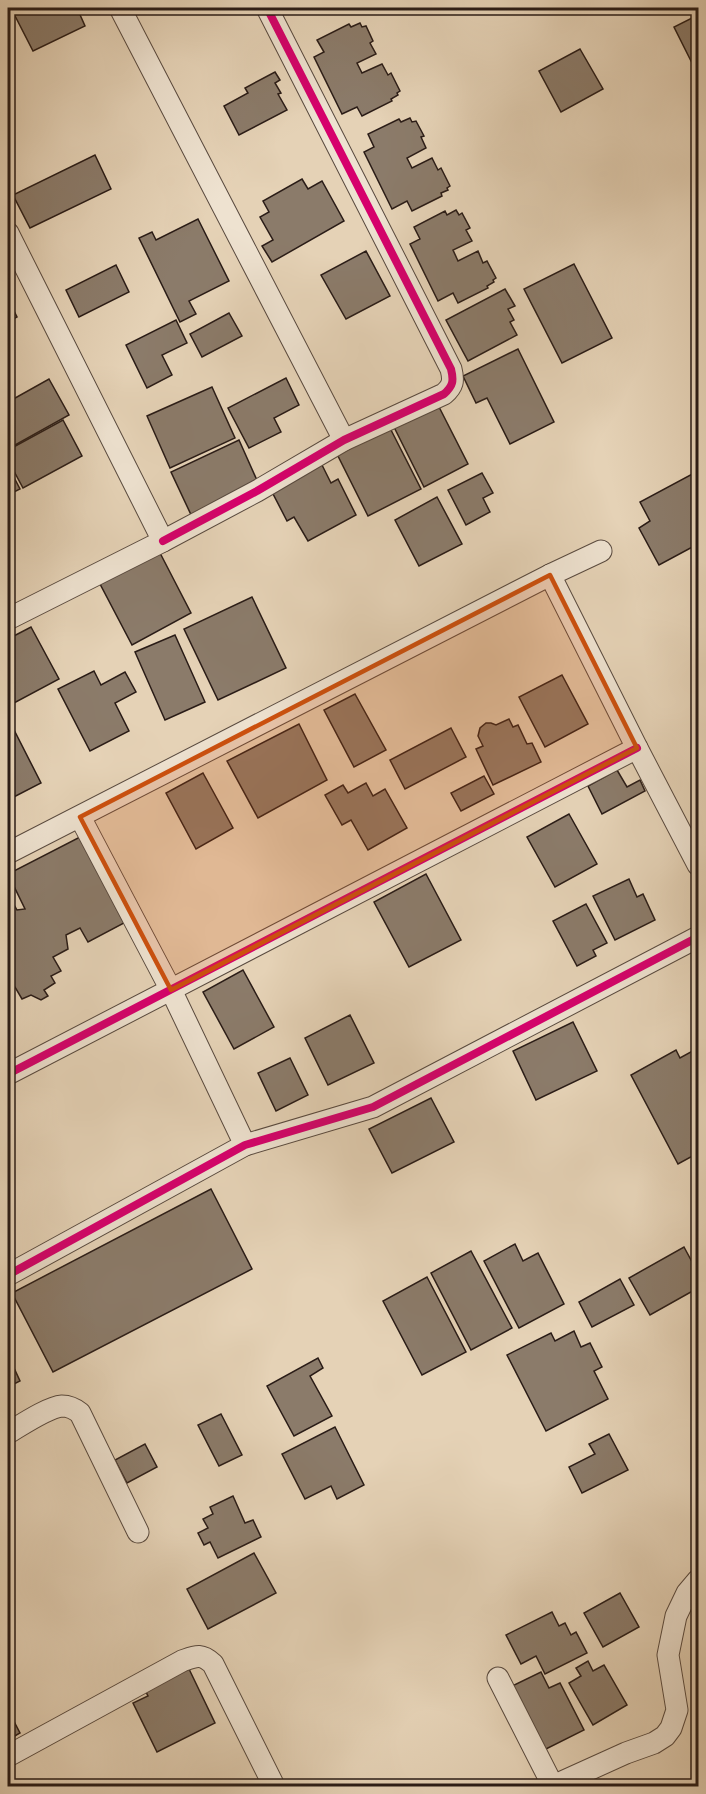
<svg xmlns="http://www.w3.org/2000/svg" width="706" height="1794" font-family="Vollkorn,serif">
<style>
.building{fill:#8b7b6a;stroke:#2a1c17;stroke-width:1.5}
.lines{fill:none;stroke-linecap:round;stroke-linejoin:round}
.street-casing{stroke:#594a3f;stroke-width:23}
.street{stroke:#eee2d0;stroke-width:21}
.cycleway-casing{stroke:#eee2d0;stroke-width:11}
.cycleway{stroke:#d6006c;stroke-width:8}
.marked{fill:#cc500e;fill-opacity:0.2;stroke:#cc500e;stroke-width:4.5;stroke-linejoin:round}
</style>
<rect width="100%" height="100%" fill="#e5d2b6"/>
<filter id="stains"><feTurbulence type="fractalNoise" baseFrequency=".00333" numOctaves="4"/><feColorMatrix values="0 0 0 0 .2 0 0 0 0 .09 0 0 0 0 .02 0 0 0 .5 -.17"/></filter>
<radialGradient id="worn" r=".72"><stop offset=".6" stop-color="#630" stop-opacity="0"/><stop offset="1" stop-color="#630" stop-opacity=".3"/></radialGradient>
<g class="building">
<polygon points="11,8 77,8 85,26 33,51"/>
<polygon points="698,15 698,75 674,27"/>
<polygon points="360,23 362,27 366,26 373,41 370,43 376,54 357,63 362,73 382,64 388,75 391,73 400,91 397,93 398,95 391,99 392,101 362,116 357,107 342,114 314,57 324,52 317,40 349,24 351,27"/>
<polygon points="580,49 603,89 561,112 539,71"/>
<polygon points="275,72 280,80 275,83 281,93 278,94 287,110 239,135 224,106 248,93 245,88"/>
<polygon points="410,118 412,122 416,121 424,136 421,137 426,148 407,158 412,168 432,158 438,170 441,168 450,186 447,188 448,190 441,193 442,196 412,211 407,201 392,209 364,152 374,147 368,134 399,119 401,122"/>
<polygon points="95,155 111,189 30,228 13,195"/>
<polygon points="302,179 308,189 322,181 344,221 272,262 262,246 273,240 260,217 269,212 263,201"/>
<polygon points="456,210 459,215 462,213 470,228 466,230 472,241 453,250 458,261 478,251 483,263 487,261 496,278 493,280 494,282 487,286 488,288 458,303 453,293 438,301 410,244 420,239 414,227 445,211 447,215"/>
<polygon points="198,219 229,281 189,301 196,314 180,322 139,238 152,232 156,240"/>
<polygon points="366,251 390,296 346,319 321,275"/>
<polygon points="574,264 612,338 562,363 524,289"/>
<polygon points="116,265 129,292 79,317 66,290"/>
<polygon points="505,289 515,306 508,309 514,320 510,322 517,335 468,361 446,320"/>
<polygon points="8,299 17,317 8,322"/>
<polygon points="229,313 242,336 202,357 190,334"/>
<polygon points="176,320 187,343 162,355 172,375 147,388 126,345"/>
<polygon points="518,349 554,422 510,444 487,398 476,403 463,376"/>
<polygon points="286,378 299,405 274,418 281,432 249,448 228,408"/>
<polygon points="49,379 69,415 8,449 8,402"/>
<polygon points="212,387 235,438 170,468 147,416"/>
<polygon points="436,401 468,464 424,487 392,423"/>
<polygon points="63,420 82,456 23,488 8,460 8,450"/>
<polygon points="390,428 421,489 368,516 337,454"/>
<polygon points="239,440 260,487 193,519 171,472"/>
<polygon points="320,461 331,483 338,479 356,515 308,541 294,517 287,521 270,488"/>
<polygon points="8,466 20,489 8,495"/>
<polygon points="696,472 698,477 698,544 659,565 639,528 650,521 640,502"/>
<polygon points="482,473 493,493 483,498 490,512 466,525 448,490"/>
<polygon points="437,497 462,544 419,566 395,520"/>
<polygon points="159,551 191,613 132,645 99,582"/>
<polygon points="252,597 286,668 218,700 184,629"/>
<polygon points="31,627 59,679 14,703 8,692 8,639"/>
<polygon points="175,635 205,702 165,720 135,652"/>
<polygon points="94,671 101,685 125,672 136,692 115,703 129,731 90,751 58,689"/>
<polygon points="562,675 588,724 545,747 519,697"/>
<polygon points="355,694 386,750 354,767 324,710"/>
<polygon points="8,718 41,783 8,800"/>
<polygon points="509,719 513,727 518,725 527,744 532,743 541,762 493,785 476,749 483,746 478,736 480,728 486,723 491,723 496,725"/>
<polygon points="299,724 327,780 258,818 227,761"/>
<polygon points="451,728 466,757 405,789 390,760"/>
<polygon points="617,770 627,787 640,780 645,791 602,814 588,786"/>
<polygon points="203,773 233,828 196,849 166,793"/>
<polygon points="484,776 494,794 461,811 451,793"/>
<polygon points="366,783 373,796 385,789 407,828 368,850 351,820 342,825 325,795 343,785 348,793"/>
<polygon points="569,814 597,864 555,887 527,837"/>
<polygon points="80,837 124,923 88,942 80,928 66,935 68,949 53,957 61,971 51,976 55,983 44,990 48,996 41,1000 31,995 22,999 15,987 8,988 8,894 17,910 25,909 8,874"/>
<polygon points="426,874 461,940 409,967 374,902"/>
<polygon points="629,879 637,897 643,894 655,920 615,940 593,896"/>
<polygon points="586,904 607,943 593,950 596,956 577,966 553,921"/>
<polygon points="243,970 274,1027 234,1049 203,992"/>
<polygon points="350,1015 374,1063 328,1085 305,1038"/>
<polygon points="573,1022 597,1071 536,1100 513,1051"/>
<polygon points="698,1048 698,1153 678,1164 631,1075 676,1050 680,1058"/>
<polygon points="290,1058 308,1095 276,1111 258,1073"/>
<polygon points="431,1098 454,1142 392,1173 369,1129"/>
<polygon points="211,1189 252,1269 53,1372 12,1293"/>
<polygon points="515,1244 523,1261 538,1253 564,1304 519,1328 484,1261"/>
<polygon points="684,1247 698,1273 698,1288 650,1315 629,1278"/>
<polygon points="471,1251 512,1328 471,1350 431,1273"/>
<polygon points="427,1277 466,1352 422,1375 383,1301"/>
<polygon points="620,1279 634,1305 592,1327 579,1302"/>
<polygon points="574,1331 581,1347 590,1343 602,1367 594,1371 608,1399 546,1431 507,1355 551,1333 555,1341"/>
<polygon points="8,1355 20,1381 8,1387"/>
<polygon points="318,1358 323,1368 310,1376 332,1416 294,1436 267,1386"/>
<polygon points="221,1414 242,1455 219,1466 198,1425"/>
<polygon points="335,1427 364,1485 337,1499 331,1486 305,1499 282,1454"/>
<polygon points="609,1434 628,1470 582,1493 569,1467 595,1454 589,1444"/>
<polygon points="145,1444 157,1467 127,1483 115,1460"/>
<polygon points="233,1496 245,1523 253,1520 261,1537 218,1558 210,1542 204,1545 198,1533 208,1528 203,1519 213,1514 210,1507"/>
<polygon points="254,1553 276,1593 208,1629 187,1589"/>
<polygon points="620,1593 639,1627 603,1647 584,1613"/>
<polygon points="552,1612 559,1626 565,1623 571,1635 576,1632 587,1653 545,1674 536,1656 521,1664 506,1635"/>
<polygon points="588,1661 593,1671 604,1665 627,1705 593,1725 569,1683 581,1676 576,1668"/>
<polygon points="189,1669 215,1723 157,1752 133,1703 148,1696 145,1690"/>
<polygon points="541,1672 549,1688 560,1683 584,1730 542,1751 510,1687"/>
<polygon points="8,1710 20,1733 8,1740"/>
</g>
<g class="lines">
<g class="street-casing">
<g id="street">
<polyline points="120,8 344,440"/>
<polyline points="8,233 163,541 8,619"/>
<path d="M 163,541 L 257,491 L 344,440 L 444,394 C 453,386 454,381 451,369 L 267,8"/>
<polyline points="550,575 637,748 698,865"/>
<polyline points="80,817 171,990 245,1145"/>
<polyline points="8,853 550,575 601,551"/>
<polyline points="8,1074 637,748"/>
<polyline points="8,1275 245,1145 373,1107 698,937"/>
<path d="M 8,1433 C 20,1426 48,1407 62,1406 C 69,1406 75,1409 80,1413 L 138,1532"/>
<polyline points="498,1678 553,1786"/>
<path d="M 8,1756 L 182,1661 C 196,1656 201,1653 213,1664 L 274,1786"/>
<polyline points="553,1786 626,1753 654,1743 665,1736 671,1728 677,1710 668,1655 676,1616 687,1593 698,1580"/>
</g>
</g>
<use href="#street" class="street"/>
<g class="cycleway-casing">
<g id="cycleway">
<path d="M 163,541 L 257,491 L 344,440 L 444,394 C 453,386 454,381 451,369 L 267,8"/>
<polyline points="8,1074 637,748"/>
<polyline points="8,1275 245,1145 373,1107 698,937"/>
</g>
</g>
<use href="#cycleway" class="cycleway"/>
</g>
<path class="marked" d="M 550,575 L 637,748 L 171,990 L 80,817 Z"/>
<rect width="706" height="1794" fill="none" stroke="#e5d2b6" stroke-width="30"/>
<rect x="9" y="9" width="688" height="1776" fill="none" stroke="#2a1c17" stroke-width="3"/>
<rect x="15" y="15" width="676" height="1764" fill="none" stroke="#2a1c17" stroke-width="1.5"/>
<rect width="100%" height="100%" filter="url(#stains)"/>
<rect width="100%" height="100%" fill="url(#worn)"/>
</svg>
